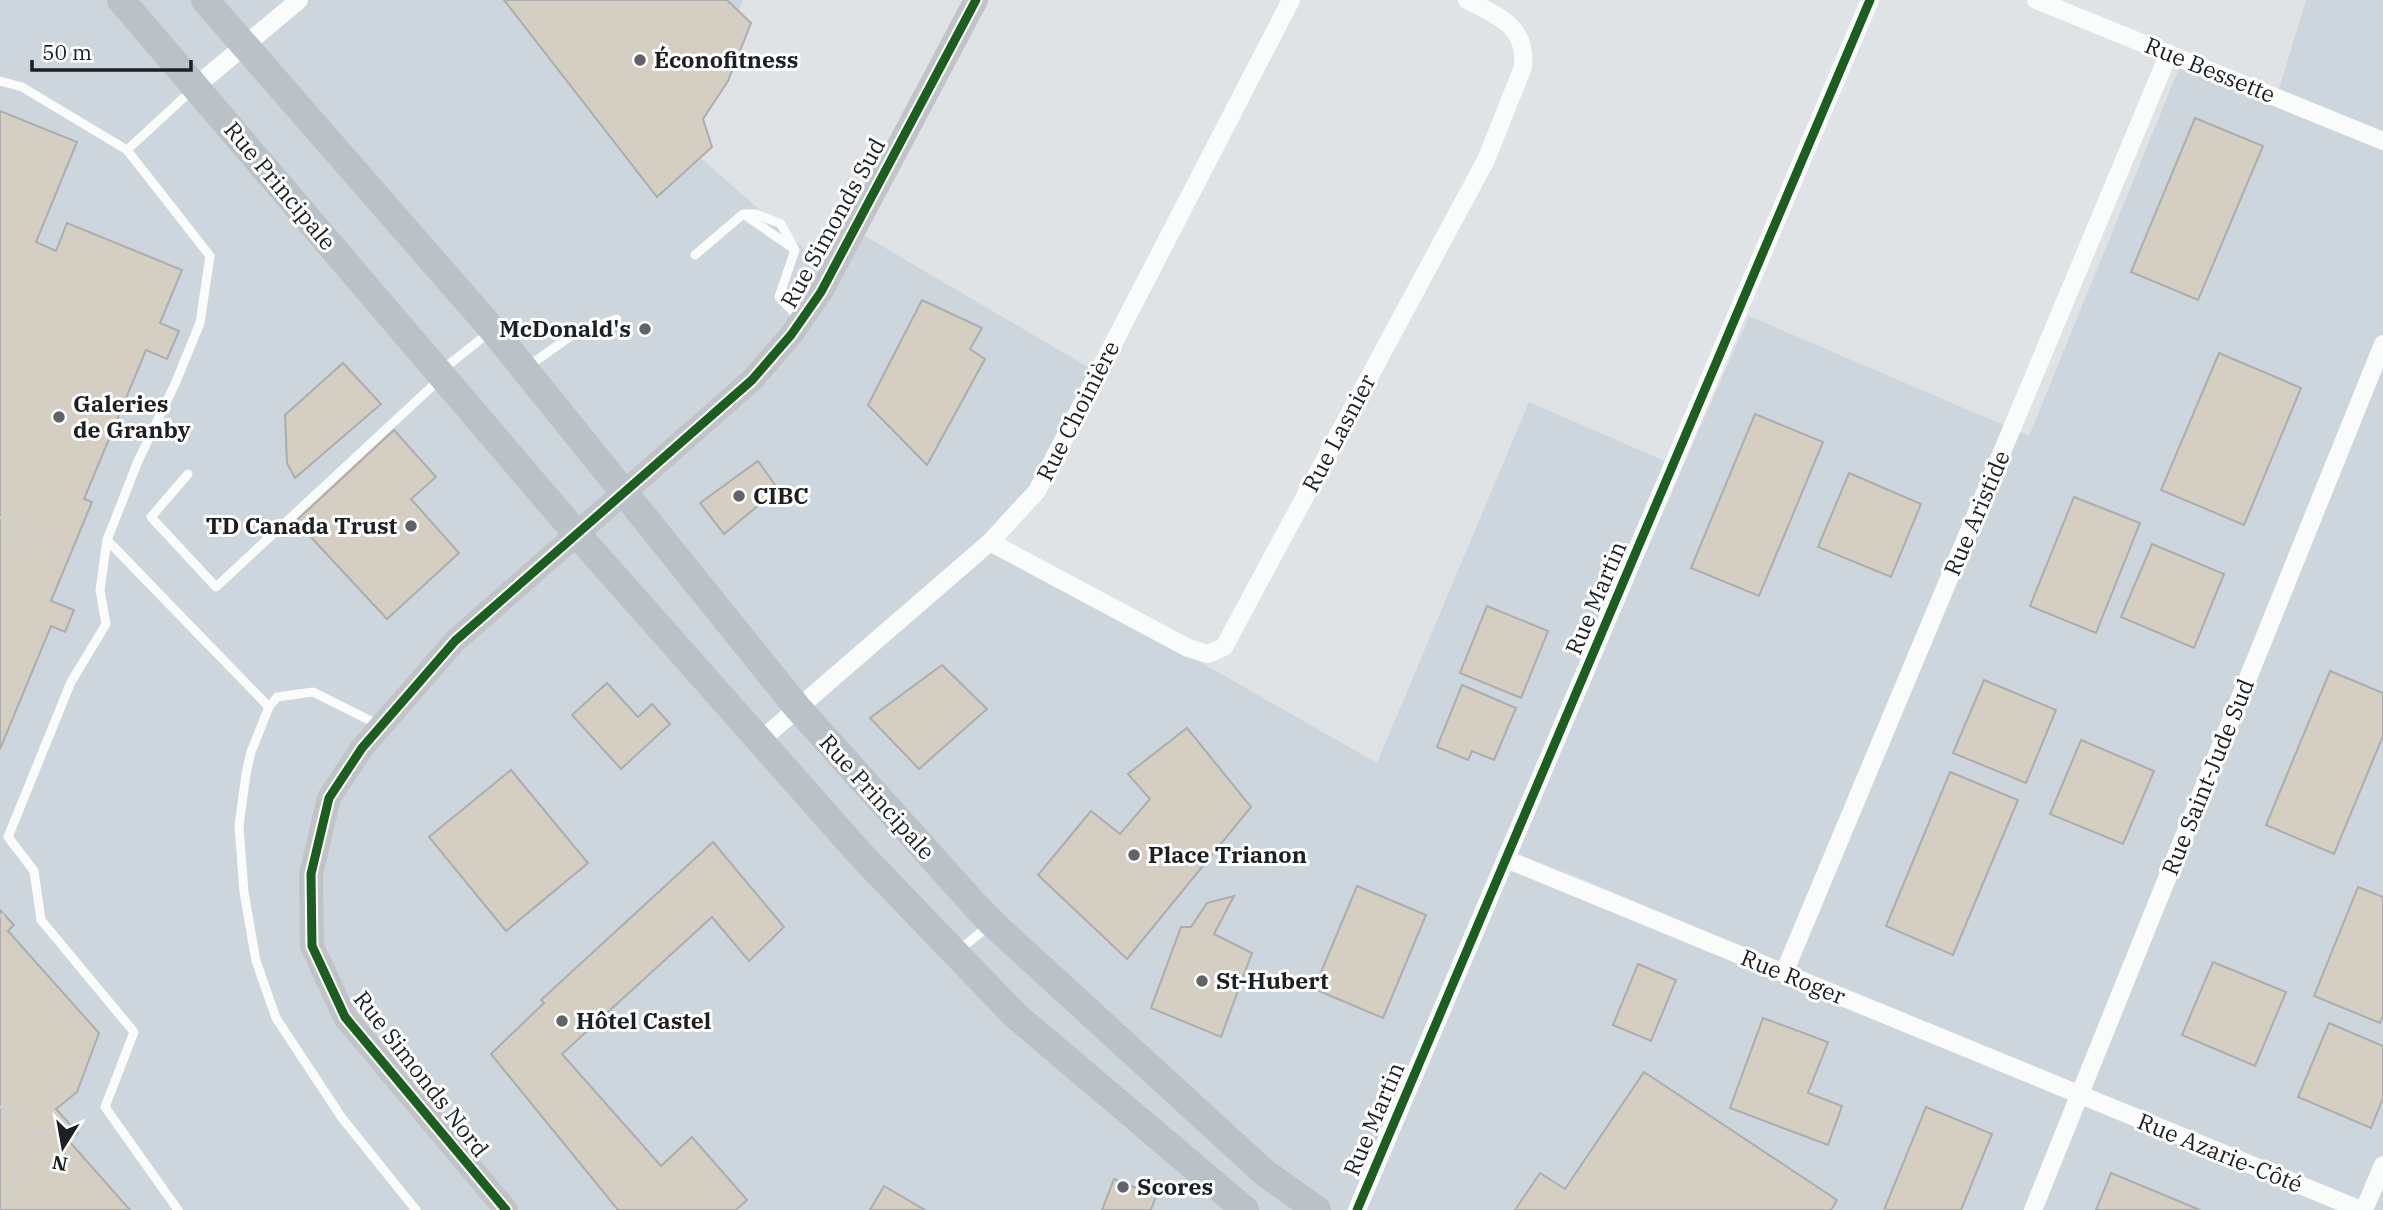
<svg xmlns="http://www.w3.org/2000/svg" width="2383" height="1210" font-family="'IBM Plex Serif',serif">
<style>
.built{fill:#cdd6dd}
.building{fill:#d5cec3;stroke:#acadad;stroke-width:2}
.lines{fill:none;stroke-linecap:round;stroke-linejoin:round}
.path{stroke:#cecfd0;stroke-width:3.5;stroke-dasharray:5 3.5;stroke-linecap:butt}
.lane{stroke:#fafbfb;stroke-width:9}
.street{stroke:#fafbfb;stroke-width:18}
.secondary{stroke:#c1c4c7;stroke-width:24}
.primary{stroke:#bbc2c7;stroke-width:28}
.cycleway-casing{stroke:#fff;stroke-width:13}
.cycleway{stroke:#1b5e20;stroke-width:9}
.poi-dot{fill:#616467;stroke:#fff;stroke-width:2.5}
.labels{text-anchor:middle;stroke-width:6;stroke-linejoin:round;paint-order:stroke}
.poi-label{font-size:23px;font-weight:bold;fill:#1d2022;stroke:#fff;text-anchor:start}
.street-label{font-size:23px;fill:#1d2022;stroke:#fff}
</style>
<rect width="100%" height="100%" fill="#dfe3e6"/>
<polygon class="built" points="0,0 743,0 687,146 825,267 853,229 1098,373 1037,491 990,542 1377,763 1529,402 1681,468 1612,629 1749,316 2029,436 2180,66 2276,99 2306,0 2383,0 2383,1210 2365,1210 1551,866 1784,973 2361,1210 0,1210"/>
<g class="building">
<polygon points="504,0 727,0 751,23 728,81 703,119 712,147 657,197"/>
<polygon points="0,111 77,142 36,242 56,251 67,223 182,270 160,323 179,331 167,359 146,350 84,499 92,502 51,601 74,610 65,632 51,626 0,749"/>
<polygon points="2195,118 2263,146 2198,300 2131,272"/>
<polygon points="922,300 982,328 970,349 985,359 927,465 868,405"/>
<polygon points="2219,353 2301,388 2244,525 2161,490"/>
<polygon points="343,363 381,404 295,478 287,463 285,415"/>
<polygon points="1755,414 1823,442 1759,596 1691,568"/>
<polygon points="394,430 436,477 411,499 459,553 387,619 296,521"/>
<polygon points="758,461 778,489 724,534 700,503"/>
<polygon points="1849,473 1921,504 1891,577 1818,547"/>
<polygon points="2074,497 2140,523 2096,633 2030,606"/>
<polygon points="2152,544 2224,574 2194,648 2121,617"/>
<polygon points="1487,606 1548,631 1521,698 1460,673"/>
<polygon points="942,665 987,709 919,769 870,718"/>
<polygon points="2330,671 2383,693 2383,736 2334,854 2266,825"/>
<polygon points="1984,680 2056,710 2026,783 1953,753"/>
<polygon points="607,683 638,717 652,704 670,724 621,769 572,715"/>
<polygon points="1462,685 1516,708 1494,760 1472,751 1468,760 1437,747"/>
<polygon points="1187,728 1251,807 1127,959 1038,875 1091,811 1120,834 1150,799 1128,774"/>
<polygon points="2081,740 2154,771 2123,844 2050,814"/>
<polygon points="511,770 588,863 506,931 429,837"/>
<polygon points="1950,772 2018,800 1953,955 1886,926"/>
<polygon points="713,842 784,927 749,961 712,917 562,1054 661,1166 692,1137 747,1200 736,1210 618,1210 491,1054 544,1003 541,1000"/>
<polygon points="1357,886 1426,915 1383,1018 1314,989"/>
<polygon points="2358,887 2383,897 2383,1016 2380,1023 2314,996"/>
<polygon points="1234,896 1214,934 1252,953 1221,1037 1151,1008 1181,927 1191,927 1207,903"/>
<polygon points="0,910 14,925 8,931 99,1033 77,1092 56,1109 78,1133 69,1141 130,1210 0,1210"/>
<polygon points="2213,962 2286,992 2255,1066 2182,1035"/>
<polygon points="1638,964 1676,980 1651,1041 1613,1025"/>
<polygon points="1763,1018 1828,1042 1808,1093 1842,1106 1828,1145 1730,1108"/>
<polygon points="2329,1023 2383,1046 2383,1098 2371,1128 2298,1097"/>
<polygon points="1644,1072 1837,1200 1831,1210 1515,1210 1540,1173 1565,1189"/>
<polygon points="1926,1107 1992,1134 1961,1210 1884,1210"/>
<polygon points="2111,1173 2200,1210 2096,1210"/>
<polygon points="1114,1179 1156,1196 1151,1210 1102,1210"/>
<polygon points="884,1186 925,1210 870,1210"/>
</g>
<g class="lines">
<g class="path">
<polyline points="0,517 71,551"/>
<polyline points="16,525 8,544 19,547"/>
<polyline points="0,917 4,914"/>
<polyline points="0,1106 33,1135 2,1210"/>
<polyline points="33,1135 72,1127"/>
</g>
<g class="lane">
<polyline points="0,81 22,87 127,150 210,256 200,323 175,384 138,461 107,540 100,590 106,624 71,682 8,837 34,871 41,920 134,1032 105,1107 178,1210"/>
<polyline points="127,150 192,90"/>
<polyline points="745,215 794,249"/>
<polyline points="695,255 743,214 756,214 781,224 795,250 779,297 800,319"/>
<polyline points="527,367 575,333 617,319"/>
<polyline points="442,370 491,331"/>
<polyline points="188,474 151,517 216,587 440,379"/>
<polyline points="107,540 269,707"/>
<polyline points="379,725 313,692 277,697 269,707 251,752 246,774 239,826 244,892 256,961 276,1018 342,1118 416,1210"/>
<polyline points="958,951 991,924"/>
</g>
<g class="street">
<polyline points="2036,0 2383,141"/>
<polyline points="195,87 299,0"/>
<path d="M 990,542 L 1188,648 L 1208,654 L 1224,647 L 1486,160 L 1523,67 C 1527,26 1499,17 1467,0"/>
<polyline points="760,741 990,542 1037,491 1291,0"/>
<polyline points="1506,859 2361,1210"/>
<polyline points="1784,973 2169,53"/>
<polyline points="1357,1210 1870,0"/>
<polyline points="2033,1210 2383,344"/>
<polyline points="2364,1210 2383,1165"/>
</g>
<polyline class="secondary" points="506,1210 345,1017 312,946 311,874 329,798 362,748 455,641 752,380 791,335 821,292 976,0"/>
<g class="primary">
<polyline points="121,0 576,533 862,856 1016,1016 1245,1210"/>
<polyline points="205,0 493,330 797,707 973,903 992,923 1265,1173 1317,1210"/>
</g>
<g class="cycleway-casing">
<g id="cycleway">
<polyline points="506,1210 345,1017 312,946 311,874 329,798 362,748 455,641 752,380 791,335 821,292 976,0"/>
<polyline points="1357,1210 1870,0"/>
</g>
</g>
<use href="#cycleway" class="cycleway"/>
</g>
<g class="poi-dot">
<circle cx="640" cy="60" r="7"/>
<circle cx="645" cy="329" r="7"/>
<circle cx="59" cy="417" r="7"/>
<circle cx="739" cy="496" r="7"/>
<circle cx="411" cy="526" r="7"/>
<circle cx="1134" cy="855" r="7"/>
<circle cx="1202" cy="981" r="7"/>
<circle cx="562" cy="1021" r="7"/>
<circle cx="1123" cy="1187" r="7"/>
</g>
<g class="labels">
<g class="poi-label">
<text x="654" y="68">Éconofitness</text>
<text x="631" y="337" text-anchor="end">McDonald's</text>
<text x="73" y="412">Galeries<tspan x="73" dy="26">de Granby</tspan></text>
<text x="753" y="504">CIBC</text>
<text x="397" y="534" text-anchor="end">TD Canada Trust</text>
<text x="1148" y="863">Place Trianon</text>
<text x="1216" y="989">St-Hubert</text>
<text x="576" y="1029">Hôtel Castel</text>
<text x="1137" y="1195">Scores</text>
</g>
<g class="street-label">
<text transform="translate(2210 70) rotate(22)" y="8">Rue Bessette</text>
<text transform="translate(280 186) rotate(50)" y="8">Rue Principale</text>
<text transform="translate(833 223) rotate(-61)" y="8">Rue Simonds Sud</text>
<text transform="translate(1078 411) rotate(-63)" y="8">Rue Choinière</text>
<text transform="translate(1339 433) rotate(-62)" y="8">Rue Lasnier</text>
<text transform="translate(1977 513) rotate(-67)" y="8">Rue Aristide</text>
<text transform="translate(1596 598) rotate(-67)" y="8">Rue Martin</text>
<text transform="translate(2208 777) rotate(-68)" y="8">Rue Saint-Jude Sud</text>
<text transform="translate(877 797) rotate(48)" y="8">Rue Principale</text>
<text transform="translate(1793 977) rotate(22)" y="8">Rue Roger</text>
<text transform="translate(421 1074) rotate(52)" y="8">Rue Simonds Nord</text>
<text transform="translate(1374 1119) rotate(-67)" y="8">Rue Martin</text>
<text transform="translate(2220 1153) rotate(22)" y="8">Rue Azarie-Côté</text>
</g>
</g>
<g transform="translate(63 1147) rotate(191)" stroke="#ffffff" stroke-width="5" paint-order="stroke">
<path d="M0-5L12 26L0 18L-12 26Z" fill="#1d2022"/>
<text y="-10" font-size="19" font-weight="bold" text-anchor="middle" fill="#1d2022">N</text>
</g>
<path d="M32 60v10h159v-10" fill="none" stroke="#1d2022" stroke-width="3.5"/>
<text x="42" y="60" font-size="21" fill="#1d2022" stroke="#ffffff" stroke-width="5" paint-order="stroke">50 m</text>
</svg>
